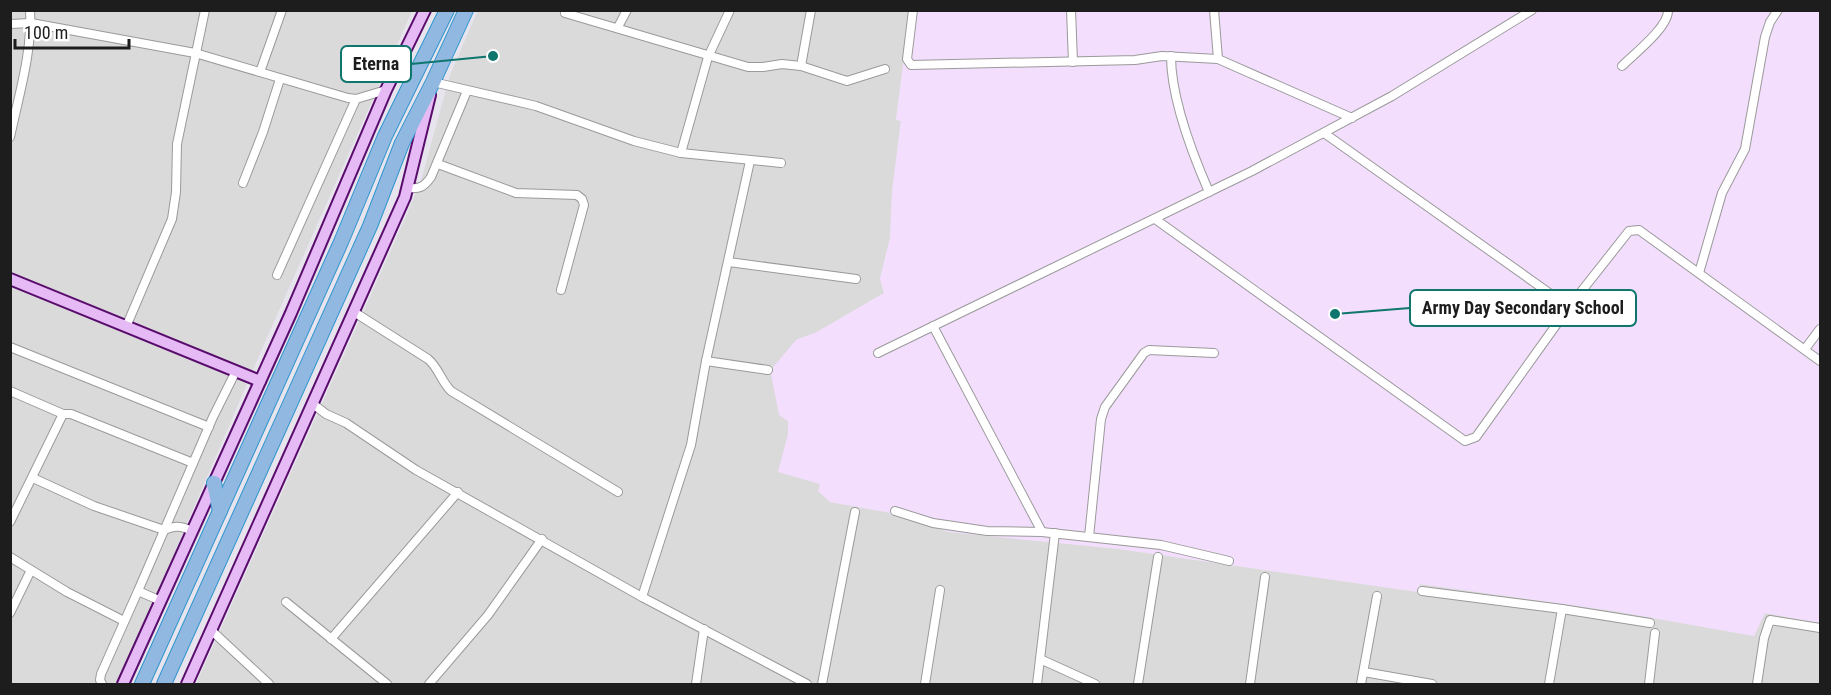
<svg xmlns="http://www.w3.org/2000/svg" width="1831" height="695" font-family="'Roboto Condensed',sans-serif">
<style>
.residential{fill:#dadadb}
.education{fill:#f3defd}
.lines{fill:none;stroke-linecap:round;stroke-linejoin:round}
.street-casing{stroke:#9a9a9a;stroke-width:10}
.secondary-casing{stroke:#590c6c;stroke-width:14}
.highway-casing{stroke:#2f96cd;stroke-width:16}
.street{stroke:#fff;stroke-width:8}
.secondary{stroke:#e6baf5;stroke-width:10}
.highway{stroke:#90b8e0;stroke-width:14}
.leader{fill:none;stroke:#0f766e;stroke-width:2}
.callout-dot{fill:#0f766e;stroke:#fff;stroke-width:2}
.callout{fill:#fff;stroke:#0f766e;stroke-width:2}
.callout-label{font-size:18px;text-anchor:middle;font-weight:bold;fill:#1d1d1d}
</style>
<rect width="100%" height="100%" fill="#e7e4ee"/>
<g class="residential">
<polygon points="478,10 910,11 896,120 901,120 892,192 890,238 880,279 884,293 817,332 796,340 788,433 830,502 886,512 949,532 1119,549 1418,592 1420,584 1614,611 1754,636 1764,613 1820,623 1820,684 196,684 408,212 422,177 450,75"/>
<polygon points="10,11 412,11 265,342 118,684 11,684"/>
</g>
<polygon class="education" points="910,11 1820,11 1820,623 1765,613 1754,636 1614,611 1420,584 1418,592 1119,549 949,532 886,512 830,502 818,491 820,484 778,472 788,434 788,421 779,415 771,374 774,366 796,340 817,332 884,293 880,279 890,238 892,192 901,121 896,120"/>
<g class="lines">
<g class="street-casing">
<g id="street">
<polyline points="913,10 907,59 911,65 1135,60 1162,56 1218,59 1352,118"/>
<polyline points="1071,10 1073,62"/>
<polyline points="1214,10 1218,59"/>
<polyline points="565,13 748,67 763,67 782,64 801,66 847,81 885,69"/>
<polyline points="10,24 31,23 195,53 348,98 356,99 386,90"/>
<polyline points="618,27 627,10"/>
<path d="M 1171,56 C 1171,99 1192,153 1209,192"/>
<polyline points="801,66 811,10"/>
<path d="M 1622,66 C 1634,54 1669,27 1668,10"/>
<polyline points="260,72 282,10"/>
<polyline points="433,82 536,106 634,141 681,153 781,163"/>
<polyline points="1324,133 1569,307"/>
<path d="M 10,137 C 18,99 33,49 30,10"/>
<polyline points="681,153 708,57 730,10"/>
<polyline points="438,164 516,193 577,195 582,199 584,205 561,290"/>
<polyline points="243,183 263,132 280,79"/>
<path d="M 408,188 C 420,189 424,187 431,177 L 467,91"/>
<polyline points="1155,219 1465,441 1476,437 1569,307 1629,231 1639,230 1820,361"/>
<polyline points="729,262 856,279"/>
<polyline points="1699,273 1722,193 1745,149 1765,37 1770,22 1778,10"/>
<polyline points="277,275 356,99"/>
<path d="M 354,312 L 428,359 C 438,367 441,381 451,391 L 618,492"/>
<polyline points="933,326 1042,532"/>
<polyline points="126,327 172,219 176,192 177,144 205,10"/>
<polyline points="10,347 209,427"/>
<polyline points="1805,349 1820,329"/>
<polyline points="878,353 1252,171 1392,96 1532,10"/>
<polyline points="706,361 768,370"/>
<polyline points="10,391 63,414 71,414 193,463"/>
<polyline points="313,404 326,414 346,423 416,470 642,597 807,684"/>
<path d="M 33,478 L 94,506 L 164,530 C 176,525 181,526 192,531"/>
<polyline points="895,511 933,523 987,531 1042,532 1161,545 1229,561"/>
<polyline points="10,522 63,414"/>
<polyline points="1089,537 1101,419 1105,407 1144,353 1149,350 1214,353"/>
<polyline points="10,557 67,592 124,621"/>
<polyline points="1422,591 1562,609 1650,623"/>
<polyline points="642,597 691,445 706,361 750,161"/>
<polyline points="161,601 138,591 213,417 236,371"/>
<polyline points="286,602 387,684"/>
<polyline points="10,613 31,570"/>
<polyline points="212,631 269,684"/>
<polyline points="331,639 458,492"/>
<polyline points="1040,659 1055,533"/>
<polyline points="1364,672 1432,684"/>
<polyline points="102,684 100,680 101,674 138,591"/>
<polyline points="429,684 488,615 542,539"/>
<polyline points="696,684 704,629"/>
<polyline points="822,684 855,512"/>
<polyline points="925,684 940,590"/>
<polyline points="1037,684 1040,659 1095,684"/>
<polyline points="1138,684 1158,557"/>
<polyline points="1250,684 1265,577"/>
<polyline points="1361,684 1377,596"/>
<polyline points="1549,684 1562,609"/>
<polyline points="1649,684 1655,633"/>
<polyline points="1757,684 1764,638 1770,620 1820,628"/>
</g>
</g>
<g class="secondary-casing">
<g id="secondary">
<polyline points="10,279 260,381"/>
<polyline points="123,684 291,313 386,90 425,10"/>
<polyline points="187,684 405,197 430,95"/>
</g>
</g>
<g class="highway-casing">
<g id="highway">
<polyline points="214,483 220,511"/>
<polyline points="142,684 341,242 385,136 447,10"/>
<polyline points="164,684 370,226 402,143 433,82 466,10"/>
</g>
</g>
<use href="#street" class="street"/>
<use href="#secondary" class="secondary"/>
<use href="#highway" class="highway"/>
</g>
<path class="leader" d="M493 56L411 64M1335 314L1410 308"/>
<g class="callout-dot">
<circle cx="493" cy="56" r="6"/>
<circle cx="1335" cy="314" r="6"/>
</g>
<g class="callout">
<rect x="341" y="46" width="70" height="36" rx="6"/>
<rect x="1410" y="290" width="226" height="36" rx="6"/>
</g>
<g class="callout-label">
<text x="376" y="70">Eterna</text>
<text x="1523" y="314">Army Day Secondary School</text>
</g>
<rect width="1831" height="695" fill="none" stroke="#1d1d1d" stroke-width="24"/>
<path d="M15 39v9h114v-9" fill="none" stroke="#1d1d1d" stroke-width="3"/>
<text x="24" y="39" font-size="18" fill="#1d1d1d" stroke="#ffffff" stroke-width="4.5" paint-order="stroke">100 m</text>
</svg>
